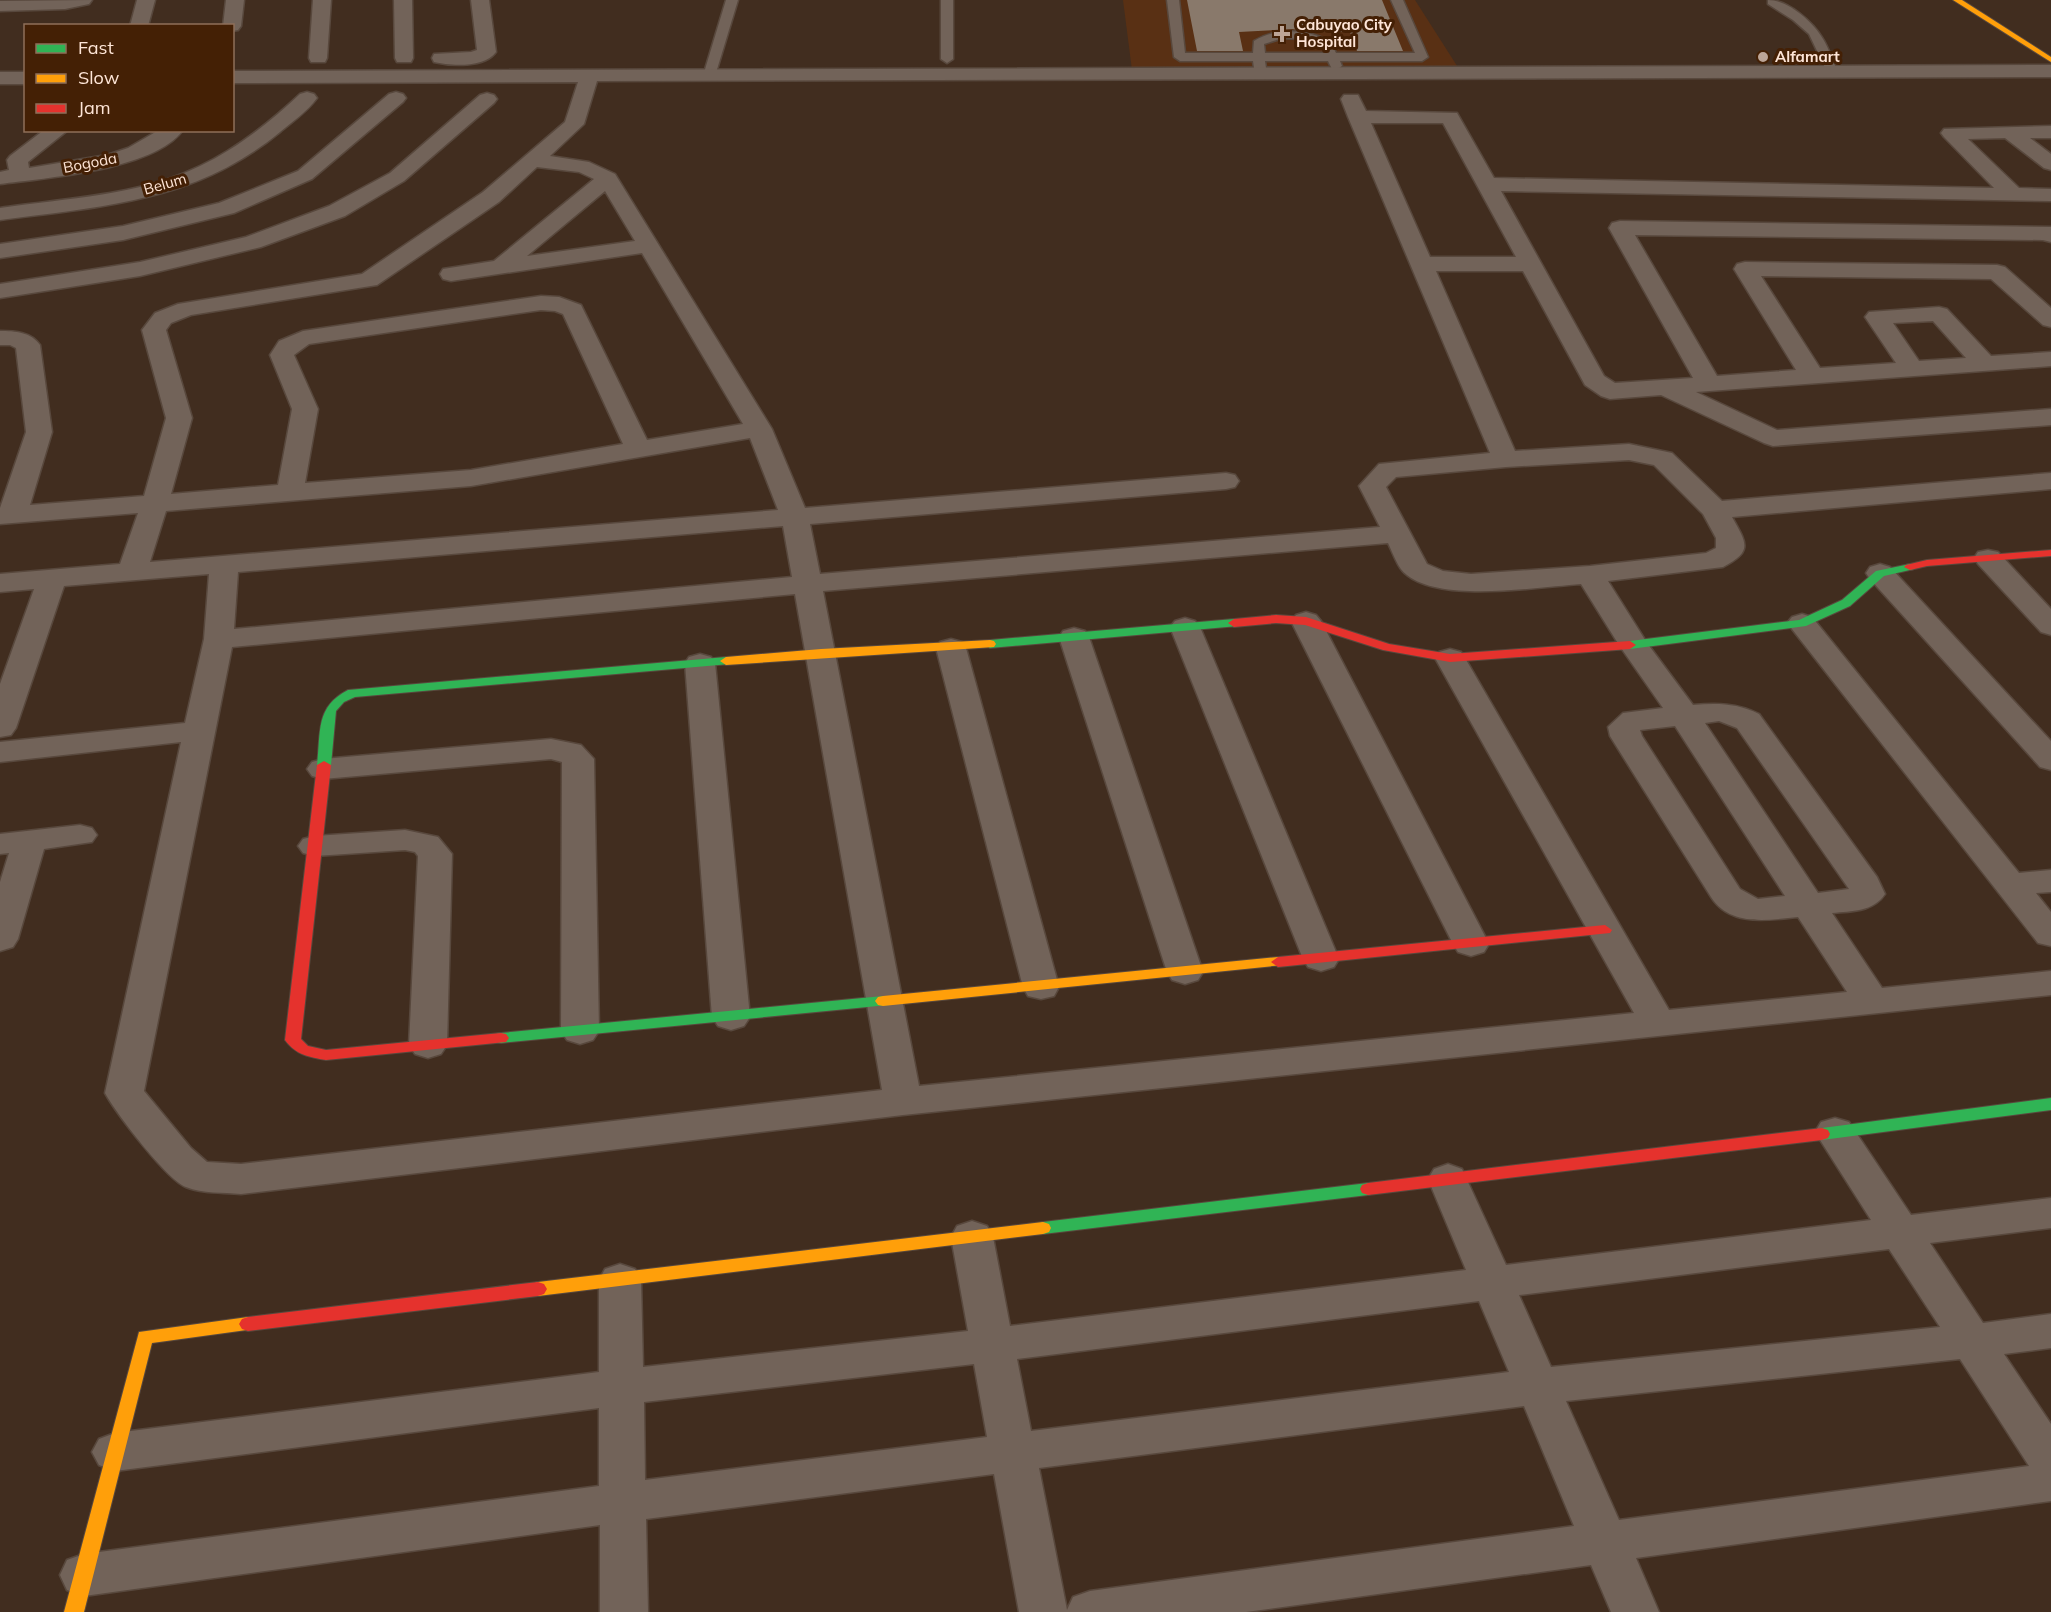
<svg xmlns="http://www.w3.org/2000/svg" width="2051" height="1612" font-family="Mulish,sans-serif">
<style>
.built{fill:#593014}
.building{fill:#89796b}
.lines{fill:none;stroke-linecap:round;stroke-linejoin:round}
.lane-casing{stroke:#58483d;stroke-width:3}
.street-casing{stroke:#58483d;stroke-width:3}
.fast-casing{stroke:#58483d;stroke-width:2}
.slow-casing{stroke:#58483d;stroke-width:2}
.jam-casing{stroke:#58483d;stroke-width:2}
.lane{fill:#726359;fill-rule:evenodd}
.street{fill:#726359;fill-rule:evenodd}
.fast{fill:#30b455;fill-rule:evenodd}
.slow{fill:#ff9f0a;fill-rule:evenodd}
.jam{fill:#e5322d;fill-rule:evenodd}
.poi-dot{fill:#bca597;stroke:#442005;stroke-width:2}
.labels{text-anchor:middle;stroke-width:6;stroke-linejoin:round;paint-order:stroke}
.far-poi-label{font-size:15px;font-weight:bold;fill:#fee5d7;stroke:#442005;text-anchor:start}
.far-street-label{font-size:15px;fill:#fee5d7;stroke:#442005}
</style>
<rect width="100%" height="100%" fill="#412d1f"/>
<polygon class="built" points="1123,0 1415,0 1459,69 1132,70"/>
<polygon class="building" points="1187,0 1382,0 1403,51 1357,51 1350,32 1312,32 1292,29 1239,32 1243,51 1197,51"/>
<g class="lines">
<g class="lane-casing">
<g id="lane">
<polygon points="726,0 738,0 715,76 709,80 703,76"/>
<polygon points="941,0 953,0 953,59 947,63 941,59"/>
<path d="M 1167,0 L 1179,0 L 1185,53 L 1253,53 L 1254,41 C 1278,27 1306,29 1330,41 L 1336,53 L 1415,53 L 1391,0 L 1403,0 L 1428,57 L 1422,61 L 1340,61 L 1342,66 L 1336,70 L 1332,69 L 1328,61 L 1265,61 L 1266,68 L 1260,72 L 1254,68 L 1253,61 L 1180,61 L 1174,57 ZM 1283,38 L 1301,39 L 1321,45 L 1325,53 L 1265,53 L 1264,44 Z"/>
<path d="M 1768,0 C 1788,0 1813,22 1823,39 C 1830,50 1832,62 1839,73 L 1837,76 L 1829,76 L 1809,34 L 1793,20 L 1768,4 Z"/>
</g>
</g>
<g class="street-casing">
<g id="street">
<polygon points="92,0 89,4 65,9 0,11 0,1"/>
<polygon points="137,0 155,0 148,26 130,26"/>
<polygon points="226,0 244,0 241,26 238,30 232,31 232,26 223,26"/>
<polygon points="313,0 331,0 327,58 325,62 311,62 309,58"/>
<polygon points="394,0 412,0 413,58 411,62 397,62 395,58"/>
<path d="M 471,0 L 489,0 L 496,52 C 485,68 451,66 434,62 L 432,58 L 434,54 L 471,52 L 477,50 Z"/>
<path d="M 2051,65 L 2051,77 L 597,81 L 584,124 L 550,156 L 589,162 L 615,174 L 772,429 L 805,508 L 1226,473 L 1235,475 L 1239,481 L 1235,487 L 1226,489 L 810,524 L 820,574 L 1380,527 L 1359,486 L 1379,464 L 1490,453 L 1348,117 L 1341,99 L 1344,95 L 1358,95 L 1366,111 L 1457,113 L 1494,178 L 1994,188 L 1944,137 L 1941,133 L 1944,129 L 2051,126 L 2051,138 L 2030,138 L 2051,154 L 2051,170 L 2044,168 L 2005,138 L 1968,139 L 2019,188 L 2051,189 L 2051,201 L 1501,191 L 1604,376 L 1615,383 L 1693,378 L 1609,228 L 1612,223 L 1620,221 L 2051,227 L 2051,242 L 2043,240 L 1635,235 L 1717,376 L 1796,370 L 1734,269 L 1737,264 L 1745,262 L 1997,265 L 2005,267 L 2051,308 L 2051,327 L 2043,325 L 1991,279 L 1761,276 L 1820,368 L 1896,363 L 1865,317 L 1869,312 L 1939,307 L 1947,309 L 1991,356 L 2051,352 L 2051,366 L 1696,392 L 1777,430 L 2051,409 L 2051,425 L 1773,446 L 1764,443 L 1661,395 L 1610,399 L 1601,396 L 1585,385 L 1523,271 L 1436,271 L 1515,451 L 1629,444 L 1672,453 L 1722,501 L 2051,473 L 2051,489 L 1732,517 C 1747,544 1753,551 1723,567 L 1608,581 L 1647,643 L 1693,705 C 1717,703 1737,703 1759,714 L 1877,877 L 1885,894 C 1873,912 1852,911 1832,913 L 1882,988 L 2051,971 L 2051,995 L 903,1115 L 241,1194 C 223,1192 203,1194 186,1187 C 167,1180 116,1113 105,1093 L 181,742 L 0,762 L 0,742 L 185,723 L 204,639 L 209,574 L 64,586 L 16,728 L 11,735 L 0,737 L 0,684 L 34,589 L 0,592 L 0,574 L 120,564 L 138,513 L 0,524 L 0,508 L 26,432 L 16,348 L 10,345 L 0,345 L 0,331 C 15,331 31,332 40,345 L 52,432 L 30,505 L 144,496 L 166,418 L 142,330 L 155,313 L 178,304 L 362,274 L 483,192 L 565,122 L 578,82 L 232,83 L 232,71 ZM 1371,123 L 1443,123 L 1516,257 L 1430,257 ZM 537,167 L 579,172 L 594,179 L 494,261 L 443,269 L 440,274 L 443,279 L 451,281 L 642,253 L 743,424 L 647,440 L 581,305 L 559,297 L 541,296 L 303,331 L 279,341 L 270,355 L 292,409 L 278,485 L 171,494 L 192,418 L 166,330 L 171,323 L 191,315 L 377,285 L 499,202 ZM 605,191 L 635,241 L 527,256 ZM 541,310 L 555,311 L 563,314 L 623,444 L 471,470 L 305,483 L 318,409 L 294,355 L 309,344 ZM 1933,321 L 1966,358 L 1919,361 L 1893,323 ZM 750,438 L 778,510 L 150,562 L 166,511 L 471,486 ZM 1629,460 L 1654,465 L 1703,514 L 1716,538 L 1716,548 L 1706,553 L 1590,566 L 1471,574 L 1443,571 L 1427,564 L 1386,487 L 1396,477 L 1506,467 ZM 783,526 L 792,577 L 234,629 L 238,572 ZM 1388,543 C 1393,553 1398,569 1407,575 C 1442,603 1538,587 1581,584 L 1619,645 L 1663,708 L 1623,713 L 1608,727 L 1610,736 L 1711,897 C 1730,927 1768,920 1798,917 L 1847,992 L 1669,1010 L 1465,658 L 1461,652 L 1450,649 L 1439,652 L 1435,658 L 1634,1013 L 919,1086 L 823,591 ZM 795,594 L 882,1090 L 241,1164 L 207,1162 L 191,1148 L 144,1091 L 232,647 ZM 1719,721 L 1737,728 L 1849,889 L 1818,893 L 1705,723 ZM 1675,726 L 1785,896 L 1758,899 L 1740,889 L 1642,736 L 1640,730 Z"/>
<rect x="0" y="72" width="26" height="12"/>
<path d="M 307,92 L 314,94 L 317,98 C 308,111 292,122 280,132 C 195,202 104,206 0,220 L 0,208 C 67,198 139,196 200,166 C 238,148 270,122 300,94 Z"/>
<polygon points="396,92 403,94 406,98 403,102 312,179 234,213 123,240 0,258 0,244 123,226 219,203 298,171 389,94"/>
<polygon points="487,93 494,95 497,99 494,103 404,181 345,216 261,247 140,276 0,298 0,284 140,262 246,237 329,206 390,173 480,95"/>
<path d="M 44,130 L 68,130 L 28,162 L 29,168 L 107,155 L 128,148 L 159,130 L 183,130 C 155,170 45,178 0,184 L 0,172 L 9,170 L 7,160 L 10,156 Z"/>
<polygon points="1988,550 1998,552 2051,609 2051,635 2041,632 1978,564 1974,558 1978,552"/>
<polygon points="1880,564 1890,567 2051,741 2051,770 2040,767 1870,579 1866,573 1870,567"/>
<polygon points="1306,612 1316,615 1321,621 1489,944 1484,952 1471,956 1458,952 1453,944 1291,621 1296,615"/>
<polygon points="1802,614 1812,617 2019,873 2051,870 2051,892 2036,893 2051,912 2051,946 2038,943 1792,629 1787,623 1792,617"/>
<polygon points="1185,618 1195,621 1200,627 1339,959 1334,967 1321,971 1308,967 1303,959 1170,627 1175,621"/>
<polygon points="1074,628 1085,631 1089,637 1203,972 1198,980 1185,984 1172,980 1167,972 1059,637 1063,631"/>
<polygon points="951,639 962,642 966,648 1059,987 1054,996 1041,999 1028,996 1023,987 936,648 940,642"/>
<polygon points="700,654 711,657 715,663 750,1017 744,1026 731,1030 718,1026 712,1017 685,663 689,657"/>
<polygon points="551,739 581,745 594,759 599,1031 593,1040 580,1044 567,1040 561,1031 562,762 551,759 323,779 312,776 307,769 312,762 323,759"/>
<polygon points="80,825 92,828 97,835 92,842 44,849 18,939 13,947 0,951 0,882 9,853 0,854 0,834"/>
<polygon points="405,830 438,837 452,854 447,1045 441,1054 428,1058 415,1054 409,1045 418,856 415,852 405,850 315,856 303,853 298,846 303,839 315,836"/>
<path d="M 1835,1118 L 1849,1122 L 1911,1215 L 2051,1198 L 2051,1228 L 1930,1243 L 1983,1323 L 2051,1314 L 2051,1348 L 2004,1354 L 2051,1424 L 2051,1501 L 1636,1558 L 1659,1612 L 1611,1612 L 1591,1565 L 1246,1612 L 1019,1612 L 994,1474 L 646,1519 L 648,1612 L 600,1612 L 600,1525 L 84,1596 L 67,1590 L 60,1575 L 67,1560 L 84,1554 L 599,1486 L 599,1408 L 115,1471 L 99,1465 L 92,1452 L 99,1439 L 115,1433 L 599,1372 L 599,1280 L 605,1269 L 620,1264 L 635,1269 L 641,1280 L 643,1367 L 968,1331 L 951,1237 L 957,1226 L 972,1221 L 987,1226 L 993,1237 L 1010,1326 L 1466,1270 L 1428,1179 L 1434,1169 L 1448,1164 L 1462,1169 L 1506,1265 L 1871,1220 L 1815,1132 L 1821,1122 ZM 1889,1249 L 1940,1327 L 1551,1367 L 1519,1295 ZM 1479,1301 L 1509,1372 L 1031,1431 L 1017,1359 ZM 1960,1359 L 2029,1466 L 1619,1520 L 1566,1401 ZM 974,1364 L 987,1437 L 645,1480 L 644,1402 ZM 1524,1406 L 1574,1526 L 1090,1591 L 1073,1597 L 1067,1610 L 1039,1468 Z"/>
</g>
</g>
<g class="fast-casing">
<g id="fast">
<polygon points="1910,564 1914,565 1916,567 1914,569 1884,576 1850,606 1806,626 1630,649 1624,645 1630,641 1799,620 1842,600 1876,571"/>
<polygon points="1234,619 1240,623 1238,626 990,648 984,644 990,640"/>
<path d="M 726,657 L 730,658 L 732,661 L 730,664 L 355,697 L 344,702 L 336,711 L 331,765 L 324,769 L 317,765 C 321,732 315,707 348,690 Z"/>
<polygon points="883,996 888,997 891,1001 888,1005 501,1043 496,1042 493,1038 496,1034 501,1033"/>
<polygon points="2051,1098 2051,1110 1822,1140 1816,1138 1814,1134 1816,1130 1822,1128"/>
<polygon points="1368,1183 1374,1185 1376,1189 1374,1193 1368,1195 1043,1234 1037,1232 1035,1228 1037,1224 1043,1222"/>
</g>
</g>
<g class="slow-casing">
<g id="slow">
<polygon points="1953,0 1962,0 2051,57 2051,62"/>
<polygon points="990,640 994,641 996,644 994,647 726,665 720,661 726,657 821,649"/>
<polygon points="1278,957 1285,962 1283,965 883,1006 878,1005 875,1001 878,997 883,996"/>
<polygon points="1043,1222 1049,1224 1051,1228 1049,1232 1043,1234 538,1296 532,1294 529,1289 532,1284 538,1282"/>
<polygon points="248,1317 254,1319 257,1324 254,1329 152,1343 84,1612 64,1612 139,1332"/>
</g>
</g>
<g class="jam-casing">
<g id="jam">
<polygon points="2051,550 2051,556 1927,566 1910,570 1904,567 1906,565 1927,560"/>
<polygon points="1276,615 1306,617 1389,644 1450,654 1630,641 1636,645 1630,649 1450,662 1383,650 1305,625 1276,623 1234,627 1228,623 1234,619"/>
<path d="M 324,761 L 331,765 L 301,1039 L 308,1046 L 326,1050 L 501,1033 L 506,1034 L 509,1038 L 506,1042 L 326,1060 C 309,1057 296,1055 285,1040 L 317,765 Z"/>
<polygon points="1605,925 1612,930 1610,933 1278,967 1271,962 1278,957"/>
<polygon points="1822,1128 1828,1130 1830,1134 1828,1138 1822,1140 1368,1195 1362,1193 1360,1189 1362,1185 1368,1183"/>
<polygon points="538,1282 544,1284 547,1289 544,1294 538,1296 248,1331 242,1329 239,1324 242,1319 248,1317"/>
</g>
</g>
<use href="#lane" class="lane"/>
<use href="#street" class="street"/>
<use href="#fast" class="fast"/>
<use href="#slow" class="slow"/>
<use href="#jam" class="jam"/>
</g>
<g class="poi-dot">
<path d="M1279 25h6v6h6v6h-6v6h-6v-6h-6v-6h6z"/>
<circle cx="1763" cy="57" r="6"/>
</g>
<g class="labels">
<g class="far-poi-label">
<text x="1296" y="30">Cabuyao City<tspan x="1296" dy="17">Hospital</tspan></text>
<text x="1775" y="62">Alfamart</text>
</g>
<g class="far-street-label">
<text transform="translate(90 163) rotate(-11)" y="5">Bogoda</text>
<text transform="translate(165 184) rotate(-16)" y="5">Belum</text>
</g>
</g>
<rect x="24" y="24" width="210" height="108" fill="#442005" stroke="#8e6f59" stroke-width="1.5"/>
<rect x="36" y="44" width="30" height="9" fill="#30b455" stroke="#8e6f59" stroke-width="1.5"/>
<text x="78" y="54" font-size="18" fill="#fee5d7">Fast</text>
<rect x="36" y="74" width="30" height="9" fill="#ff9f0a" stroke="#8e6f59" stroke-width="1.5"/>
<text x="78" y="84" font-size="18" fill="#fee5d7">Slow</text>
<rect x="36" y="104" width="30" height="9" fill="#e5322d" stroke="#8e6f59" stroke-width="1.5"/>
<text x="78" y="114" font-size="18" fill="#fee5d7">Jam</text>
</svg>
